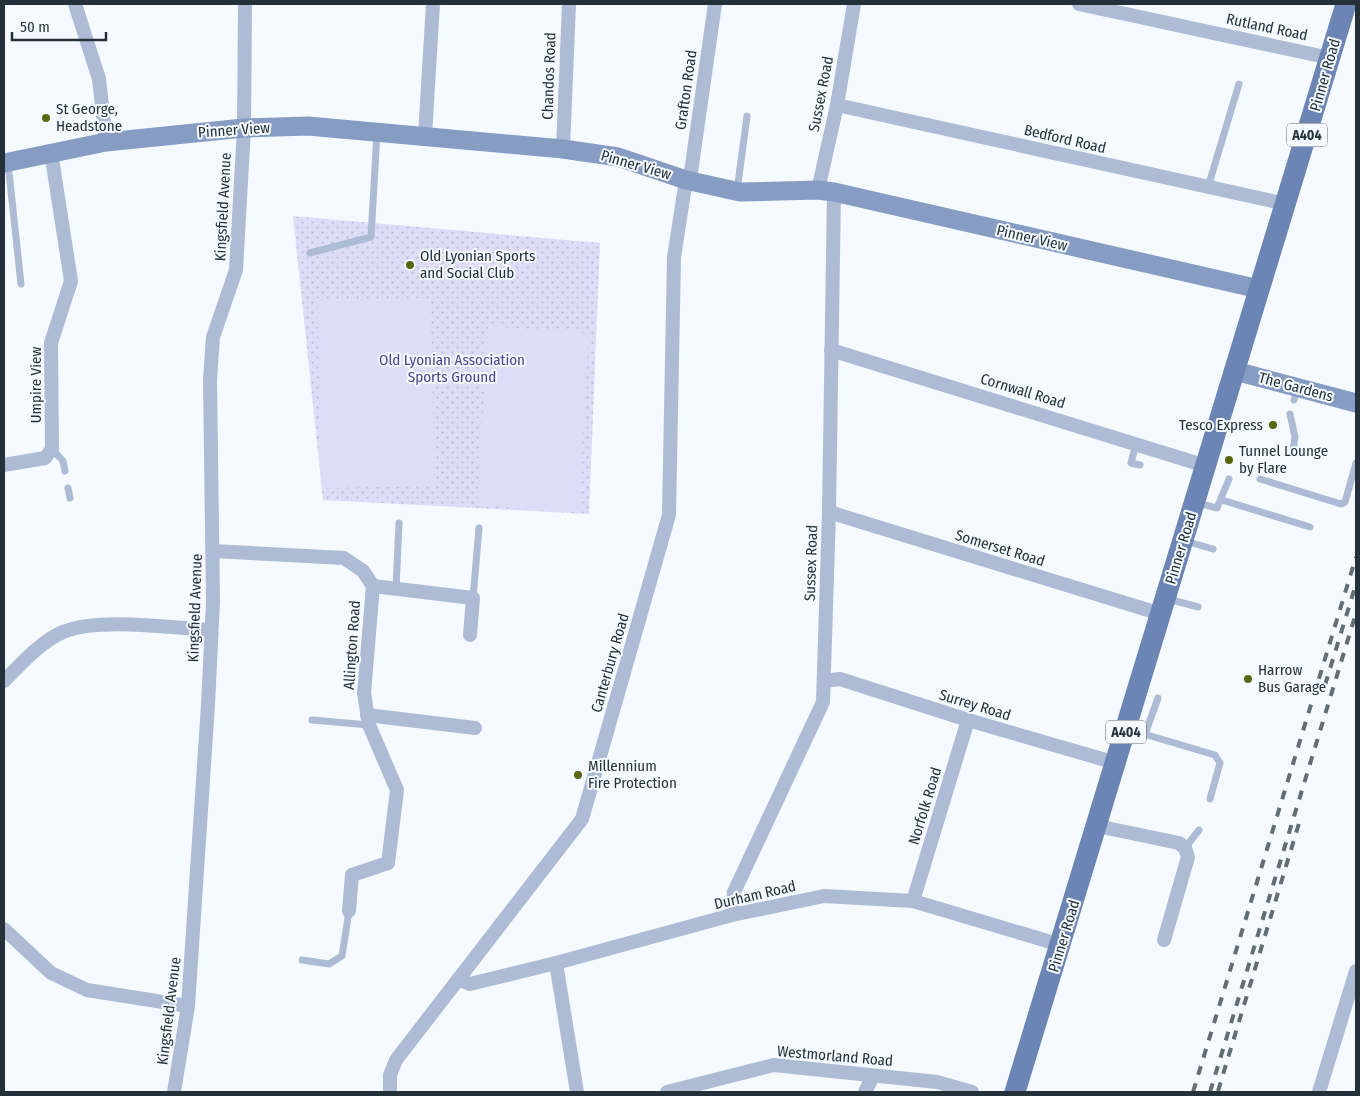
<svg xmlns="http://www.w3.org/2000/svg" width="1360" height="1096" font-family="'Fira Sans Condensed',sans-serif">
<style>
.green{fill:url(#green-dots)}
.pitch{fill:#deddf8}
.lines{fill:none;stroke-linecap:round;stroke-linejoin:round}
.lane{stroke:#adbbd5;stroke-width:7}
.street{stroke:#adbbd5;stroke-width:14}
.secondary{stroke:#879cc3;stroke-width:19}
.primary{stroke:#6d85b4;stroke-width:21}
.rail{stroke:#626d74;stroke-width:4;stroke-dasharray:9 9;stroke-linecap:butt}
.poi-dot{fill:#586710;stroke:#f4faff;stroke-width:2}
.labels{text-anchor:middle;stroke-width:4;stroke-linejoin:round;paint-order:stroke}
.shield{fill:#f4faff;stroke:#626d75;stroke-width:1}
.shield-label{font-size:14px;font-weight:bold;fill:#24313a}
.street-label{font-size:15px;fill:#24313a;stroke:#f4faff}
.poi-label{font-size:15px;fill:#24313a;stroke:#f4faff;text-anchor:start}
.park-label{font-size:15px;fill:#4e428f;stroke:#f4faff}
</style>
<defs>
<pattern id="green-dots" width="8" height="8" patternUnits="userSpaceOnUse" patternTransform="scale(1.25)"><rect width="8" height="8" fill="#deddf8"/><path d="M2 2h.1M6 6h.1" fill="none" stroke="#bebed5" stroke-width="1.8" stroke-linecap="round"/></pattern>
</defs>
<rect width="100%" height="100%" fill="#f4faff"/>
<polygon class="green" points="293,216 600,243 589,514 323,500"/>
<g class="pitch">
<polygon points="430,298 435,486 322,488 317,301"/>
<polygon points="488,326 589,333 578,512 477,505"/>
</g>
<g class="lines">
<g class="lane">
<polyline points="8,163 21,284"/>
<polyline points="1208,187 1239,84"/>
<polyline points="737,191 747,116"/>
<polyline points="310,253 371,237 377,133"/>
<polyline points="1294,400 1297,388"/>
<polyline points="1290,414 1295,437 1293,450"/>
<polyline points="1136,444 1131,463 1140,465"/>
<polyline points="52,449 63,461 65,471"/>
<polyline points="1260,479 1341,504 1345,502 1356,463"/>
<polyline points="68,488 70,498"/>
<polyline points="1222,500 1310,527"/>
<polyline points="1197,503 1217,508 1229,479"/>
<polyline points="1185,541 1213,549"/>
<polyline points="396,589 399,523"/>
<polyline points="473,598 479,528"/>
<polyline points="1168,599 1198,607"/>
<polyline points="312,720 369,725"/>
<polyline points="1127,729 1215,755 1220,763 1210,799"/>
<polyline points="1145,734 1158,698"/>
<polyline points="1185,848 1199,830"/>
<polyline points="302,960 329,964 342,956 349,911"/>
</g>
<g class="street">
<polyline points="75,4 99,79 106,142"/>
<polyline points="1079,4 1330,58"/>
<polyline points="837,105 1286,204"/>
<polyline points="425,136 433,4"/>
<polyline points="563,149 569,4"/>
<polyline points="818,190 837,105 854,4"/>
<polyline points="831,350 1206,466"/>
<polyline points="4,465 45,458 52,449 51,343 71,281 51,152"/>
<polyline points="829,512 1161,614"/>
<polyline points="213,551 344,558 363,571 373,586 364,693 369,725 397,790 388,863 352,875 349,911"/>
<polyline points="373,586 473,598 470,635"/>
<path d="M 4,681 C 21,664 40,642 63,632 C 99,617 171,628 211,630"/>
<polyline points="825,681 840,679 968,720 1116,763"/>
<polyline points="367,715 475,728"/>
<polyline points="1097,826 1179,843 1185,848 1188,857 1164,940"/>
<polyline points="913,901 968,720"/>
<polyline points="732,915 734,892 823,702 829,512 834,192"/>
<polyline points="4,929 51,973 87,990 188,1006"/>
<polyline points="556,963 577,1092"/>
<polyline points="458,979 470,984 556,963 732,915 824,896 913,901 1061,945"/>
<polyline points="174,1092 188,1006 208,705 213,601 210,380 213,337 236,270 244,128 245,4"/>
<polyline points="390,1092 390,1075 396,1060 582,819 669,515 674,257 686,180 691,172 715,4"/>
<polyline points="667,1092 774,1065 937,1082 972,1092"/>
<polyline points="865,1092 873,1076"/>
<polyline points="1319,1092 1356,971"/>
</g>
<g class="secondary">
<polyline points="4,163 106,142 244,128 308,126 563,149 618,157 686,180 740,192 818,190 834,192 1259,289"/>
<polyline points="1235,371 1356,403"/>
</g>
<polyline class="primary" points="1015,1092 1346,4"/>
<g class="rail">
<polyline points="1325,685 1356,584"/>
<polyline points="1218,1091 1300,820"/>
<polyline points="1193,1092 1356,557"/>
<polyline points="1210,1092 1356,613"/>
</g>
</g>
<g class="poi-dot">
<circle cx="46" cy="118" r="5"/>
<circle cx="410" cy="265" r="5"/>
<circle cx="1273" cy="425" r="5"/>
<circle cx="1229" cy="460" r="5"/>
<circle cx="1248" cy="679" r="5"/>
<circle cx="578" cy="775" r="5"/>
</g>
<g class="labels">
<g class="shield">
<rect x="1287" y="123.5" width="40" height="23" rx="4"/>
<rect x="1106" y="720.5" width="40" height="23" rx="4"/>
</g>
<g class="shield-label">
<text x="1307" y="140">A404</text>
<text x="1126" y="737">A404</text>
</g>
<g class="street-label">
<text transform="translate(1267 27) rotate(12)" y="5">Rutland Road</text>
<text transform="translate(1325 75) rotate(-74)" y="5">Pinner Road</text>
<text transform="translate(549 76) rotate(-88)" y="5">Chandos Road</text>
<text transform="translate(686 90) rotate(-82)" y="5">Grafton Road</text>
<text transform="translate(821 94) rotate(-79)" y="5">Sussex Road</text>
<text transform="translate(234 130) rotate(-4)" y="5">Pinner View</text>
<text transform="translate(1065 139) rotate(13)" y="5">Bedford Road</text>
<text transform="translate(636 165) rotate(16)" y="5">Pinner View</text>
<text transform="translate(223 207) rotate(-87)" y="5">Kingsfield Avenue</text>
<text transform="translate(1032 238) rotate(13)" y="5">Pinner View</text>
<text transform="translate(36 385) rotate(-90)" y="5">Umpire View</text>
<text transform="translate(1296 387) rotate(15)" y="5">The Gardens</text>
<text transform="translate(1023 391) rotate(17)" y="5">Cornwall Road</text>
<text transform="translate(1000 548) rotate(17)" y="5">Somerset Road</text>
<text transform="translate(1181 548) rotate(-73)" y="5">Pinner Road</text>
<text transform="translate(811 563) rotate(-88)" y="5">Sussex Road</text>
<text transform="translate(195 608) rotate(-88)" y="5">Kingsfield Avenue</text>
<text transform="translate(352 645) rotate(-86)" y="5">Allington Road</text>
<text transform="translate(610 663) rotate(-74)" y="5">Canterbury Road</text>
<text transform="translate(975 705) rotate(17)" y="5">Surrey Road</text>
<text transform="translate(925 806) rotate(-73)" y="5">Norfolk Road</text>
<text transform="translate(755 895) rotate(-13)" y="5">Durham Road</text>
<text transform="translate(1064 936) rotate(-73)" y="5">Pinner Road</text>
<text transform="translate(169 1011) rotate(-83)" y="5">Kingsfield Avenue</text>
<text transform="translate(835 1056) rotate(5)" y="5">Westmorland Road</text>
</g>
<g class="poi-label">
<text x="56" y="114">St George,<tspan x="56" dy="17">Headstone</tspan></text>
<text x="420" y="261">Old Lyonian Sports<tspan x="420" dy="17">and Social Club</tspan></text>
<text x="1263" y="430" text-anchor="end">Tesco Express</text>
<text x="1239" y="456">Tunnel Lounge<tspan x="1239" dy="17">by Flare</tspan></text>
<text x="1258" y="675">Harrow<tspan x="1258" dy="17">Bus Garage</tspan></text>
<text x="588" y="771">Millennium<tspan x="588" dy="17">Fire Protection</tspan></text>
</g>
<g class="park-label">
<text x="452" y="365">Old Lyonian Association<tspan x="452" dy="17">Sports Ground</tspan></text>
</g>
</g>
<rect width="1360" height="1096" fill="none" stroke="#24313a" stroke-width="10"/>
<path d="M12 32v8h94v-8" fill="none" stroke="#24313a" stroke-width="2.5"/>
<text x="20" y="32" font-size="15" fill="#24313a" stroke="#f4faff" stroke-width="4" paint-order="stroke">50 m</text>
</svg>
